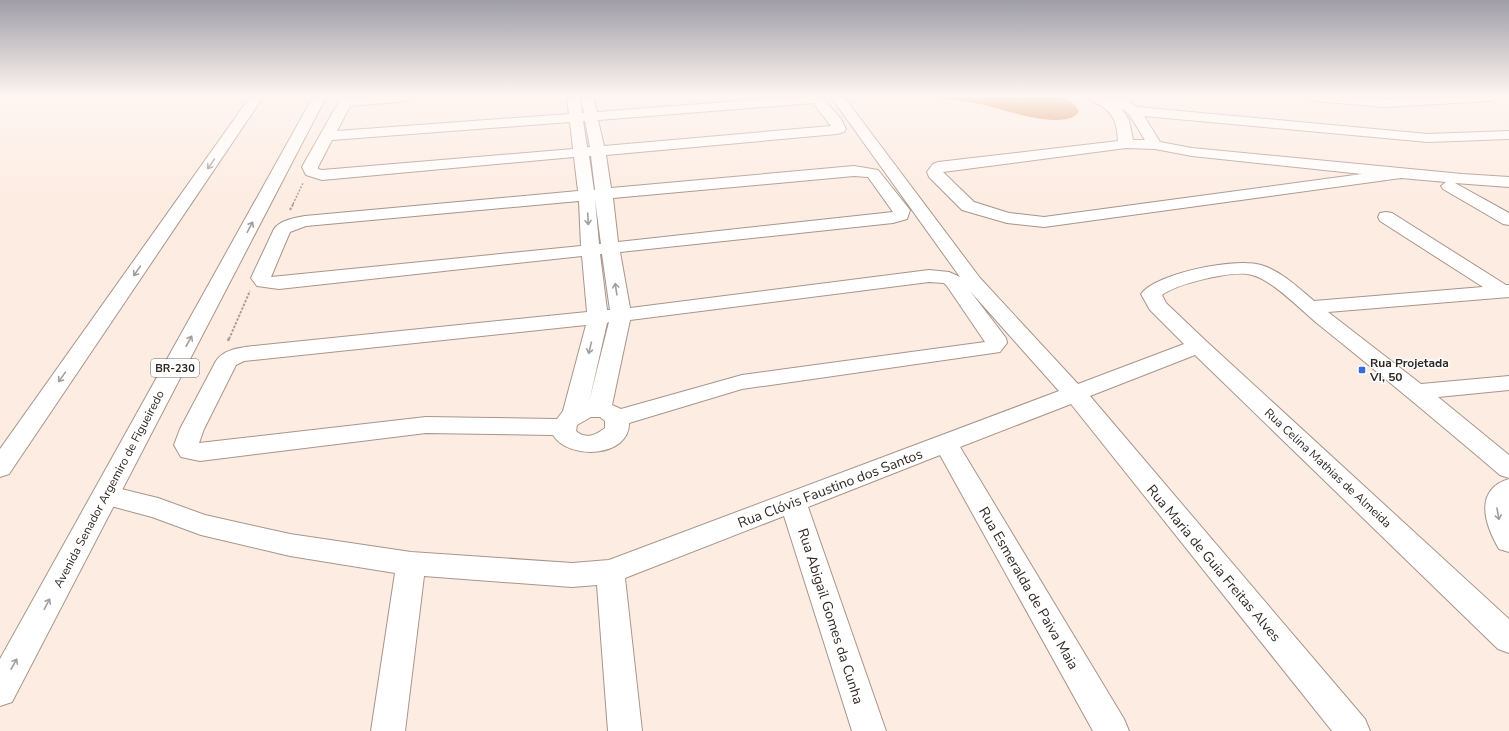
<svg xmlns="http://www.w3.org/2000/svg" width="1509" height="731" font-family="'Nunito Sans',sans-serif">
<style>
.water{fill:#d27d43}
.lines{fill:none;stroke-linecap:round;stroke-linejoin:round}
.minor-casing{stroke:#a8958a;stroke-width:2}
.trunk-casing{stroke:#a8958a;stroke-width:2}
.path-far2{stroke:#ac9f97;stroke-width:1.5;stroke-dasharray:2 1.5;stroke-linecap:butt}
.path-far1{stroke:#ac9f97;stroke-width:2;stroke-dasharray:2.5 1.5;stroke-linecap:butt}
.path{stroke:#ac9f97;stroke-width:2.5;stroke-dasharray:3 2;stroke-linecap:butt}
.minor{fill:#fff;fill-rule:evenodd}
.trunk{fill:#fff;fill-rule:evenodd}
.oneway{stroke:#a29e9c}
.poi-dot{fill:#366bda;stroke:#fff;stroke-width:1.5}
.labels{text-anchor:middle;stroke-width:3;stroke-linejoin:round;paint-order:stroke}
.shield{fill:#fff;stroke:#6e6866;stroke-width:1}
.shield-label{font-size:11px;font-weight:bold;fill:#302824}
.poi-label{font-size:12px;font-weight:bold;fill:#302824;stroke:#fff;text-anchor:start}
.street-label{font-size:12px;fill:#302824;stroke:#fff}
.near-street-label{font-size:14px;fill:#302824;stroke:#fff}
</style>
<rect width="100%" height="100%" fill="#fdece2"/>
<path class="water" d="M 935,97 L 1063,97 L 1074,104 L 1079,111 C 1069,133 998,108 980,104 C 965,101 950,99 935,97 Z"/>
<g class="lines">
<g class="minor-casing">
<g id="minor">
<path d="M 353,97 L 413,97 L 407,101 L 350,106 L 337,131 L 569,114 L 567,97 L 580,97 L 582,113 L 584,113 L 581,101 L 587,97 L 593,98 L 597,112 L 789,97 L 822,97 L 841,119 L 846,129 L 844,132 L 837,134 L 606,155 L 611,188 L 854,166 L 878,170 L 910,210 L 907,219 L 893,223 L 620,252 L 630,308 L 929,270 L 949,272 L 960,277 L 831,97 L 844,97 L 980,278 L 1078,384 L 1184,344 L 1150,310 L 1141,294 C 1156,273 1237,257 1261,265 C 1281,271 1299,288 1314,301 L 1483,287 L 1380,221 L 1378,217 L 1380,213 L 1386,212 L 1392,213 L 1506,285 L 1509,285 L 1509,297 L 1328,312 L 1421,384 L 1509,376 L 1509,390 L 1438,397 L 1509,455 L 1509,478 L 1500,475 C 1440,424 1379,373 1318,324 C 1301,310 1272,280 1252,275 C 1235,269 1176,284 1162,295 L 1166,303 L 1206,341 L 1509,619 L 1509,653 L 1498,649 L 1195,355 L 1090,396 L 1365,719 L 1370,731 L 1332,731 L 1071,404 L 960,447 L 1124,719 L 1129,731 L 1093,731 L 940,455 L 808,507 L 886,731 L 852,731 L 784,516 L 625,578 L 642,731 L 608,731 L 597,585 L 572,587 L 424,576 L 405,731 L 371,731 L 395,573 L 290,556 L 201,535 L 152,517 L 96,502 L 92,495 L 96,488 L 105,485 L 158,498 L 205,515 L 290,534 L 411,552 L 572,563 L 609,560 L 1059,391 L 970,291 L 1006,338 L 1007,343 L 1000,352 L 742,389 L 629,423 C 630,457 569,461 553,435 L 426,433 L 200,461 L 181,457 L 174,445 L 180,429 L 216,361 C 224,349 240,348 253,346 L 587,312 L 582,256 L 279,289 L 257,286 L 251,278 L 274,229 C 280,220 295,218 305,216 L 578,191 L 574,157 L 322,180 L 306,175 L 302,167 L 338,103 L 340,100 ZM 813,103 L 831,126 L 604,146 L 598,120 ZM 583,121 L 585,121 L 590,147 L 587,147 ZM 570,122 L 573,149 L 322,170 L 318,169 L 318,167 L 332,140 ZM 589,156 L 591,156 L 595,190 L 594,190 ZM 854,176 L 868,177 L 893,212 L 618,242 L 613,198 ZM 595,199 L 601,244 L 599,244 ZM 579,201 L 581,246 L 271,277 L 290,232 L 306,226 ZM 600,254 L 602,254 L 610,310 L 607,310 ZM 929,282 L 944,283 L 947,286 L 985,342 L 742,375 L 621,409 L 612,405 L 630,320 ZM 609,322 L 589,402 L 607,323 ZM 586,325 L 563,411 L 557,419 L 426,417 L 199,443 L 204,429 L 236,365 L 244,361 ZM 591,417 L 600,417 L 605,421 L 605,428 C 596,435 586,440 576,431 L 577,425 Z"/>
<path d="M 1088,97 L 1122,97 L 1137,107 L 1428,134 L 1509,131 L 1509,139 L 1428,142 L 1144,116 L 1160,142 L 1192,148 L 1462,174 L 1509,177 L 1509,187 L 1455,183 L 1509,213 L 1509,225 L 1503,224 L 1443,189 L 1441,186 L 1446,182 L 1401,178 L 1044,227 L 1007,223 L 962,210 L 929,177 L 927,172 L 933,164 L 938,162 L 1118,141 C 1117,124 1114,112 1098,104 C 1094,102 1090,101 1088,97 ZM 1121,108 L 1129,114 L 1145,140 L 1133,140 L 1129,120 ZM 1126,148 L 1155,149 L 1192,156 L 1362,174 L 1044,217 L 1009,213 L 974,202 L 943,172 Z"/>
<polygon points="1308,97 1384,99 1497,97 1491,101 1384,107 1314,101"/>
<path d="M 1509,479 L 1509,552 L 1499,549 C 1485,525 1473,490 1509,479 Z"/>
</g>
</g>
<g class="trunk-casing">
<g id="trunk">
<polygon points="250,97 263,97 9,474 0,477 0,449"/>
<polygon points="313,97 326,97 12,702 0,706 0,659"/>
</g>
</g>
<polyline class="path-far2" points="293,204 303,183"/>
<g class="path-far1">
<polyline points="290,210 294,203"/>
<polyline points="229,339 250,291"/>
</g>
<polyline class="path" points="228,341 229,338"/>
<use href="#minor" class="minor"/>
<use href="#trunk" class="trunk"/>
</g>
<defs><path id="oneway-shaft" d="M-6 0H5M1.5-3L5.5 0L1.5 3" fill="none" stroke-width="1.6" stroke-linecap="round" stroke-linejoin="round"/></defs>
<g class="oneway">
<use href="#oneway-shaft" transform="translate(211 164) rotate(125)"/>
<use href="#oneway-shaft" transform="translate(588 219) rotate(87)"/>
<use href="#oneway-shaft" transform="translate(250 227) rotate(-62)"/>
<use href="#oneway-shaft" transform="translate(137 271) rotate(125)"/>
<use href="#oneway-shaft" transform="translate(616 289) rotate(-99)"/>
<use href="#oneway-shaft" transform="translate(189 341) rotate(-61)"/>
<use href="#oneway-shaft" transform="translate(590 348) rotate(104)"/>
<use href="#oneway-shaft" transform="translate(62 377) rotate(125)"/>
<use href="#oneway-shaft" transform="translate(1498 514) rotate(80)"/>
<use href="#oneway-shaft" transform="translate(47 604) rotate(-62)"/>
<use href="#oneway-shaft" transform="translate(14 664) rotate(-61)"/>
</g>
<linearGradient id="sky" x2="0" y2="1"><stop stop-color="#9f9ea6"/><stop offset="0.48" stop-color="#fef6f2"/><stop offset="1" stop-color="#fef6f2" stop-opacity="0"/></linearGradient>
<rect width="1509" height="200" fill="url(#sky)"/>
<rect class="poi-dot" x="1358" y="366" width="8" height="8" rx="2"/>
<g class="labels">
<rect class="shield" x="151" y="359" width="48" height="18" rx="3"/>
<g class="shield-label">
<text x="175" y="372">BR-230</text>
</g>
<g class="poi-label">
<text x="1370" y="367">Rua Projetada<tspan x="1370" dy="14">VI, 50</tspan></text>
</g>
<g class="street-label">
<text transform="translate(1328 468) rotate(43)" y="4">Rua Celina Mathias de Almeida</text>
<text transform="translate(109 489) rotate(-62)" y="4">Avenida Senador Argemiro de Figueiredo</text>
</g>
<g class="near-street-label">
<text transform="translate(830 488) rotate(-21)" y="5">Rua Clóvis Faustino dos Santos</text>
<text transform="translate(1214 563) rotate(50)" y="5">Rua Maria de Guia Freitas Alves</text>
<text transform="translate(1029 588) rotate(60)" y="5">Rua Esmeralda de Paiva Maia</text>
<text transform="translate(831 616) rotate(72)" y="5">Rua Abigail Gomes da Cunha</text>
</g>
</g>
</svg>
